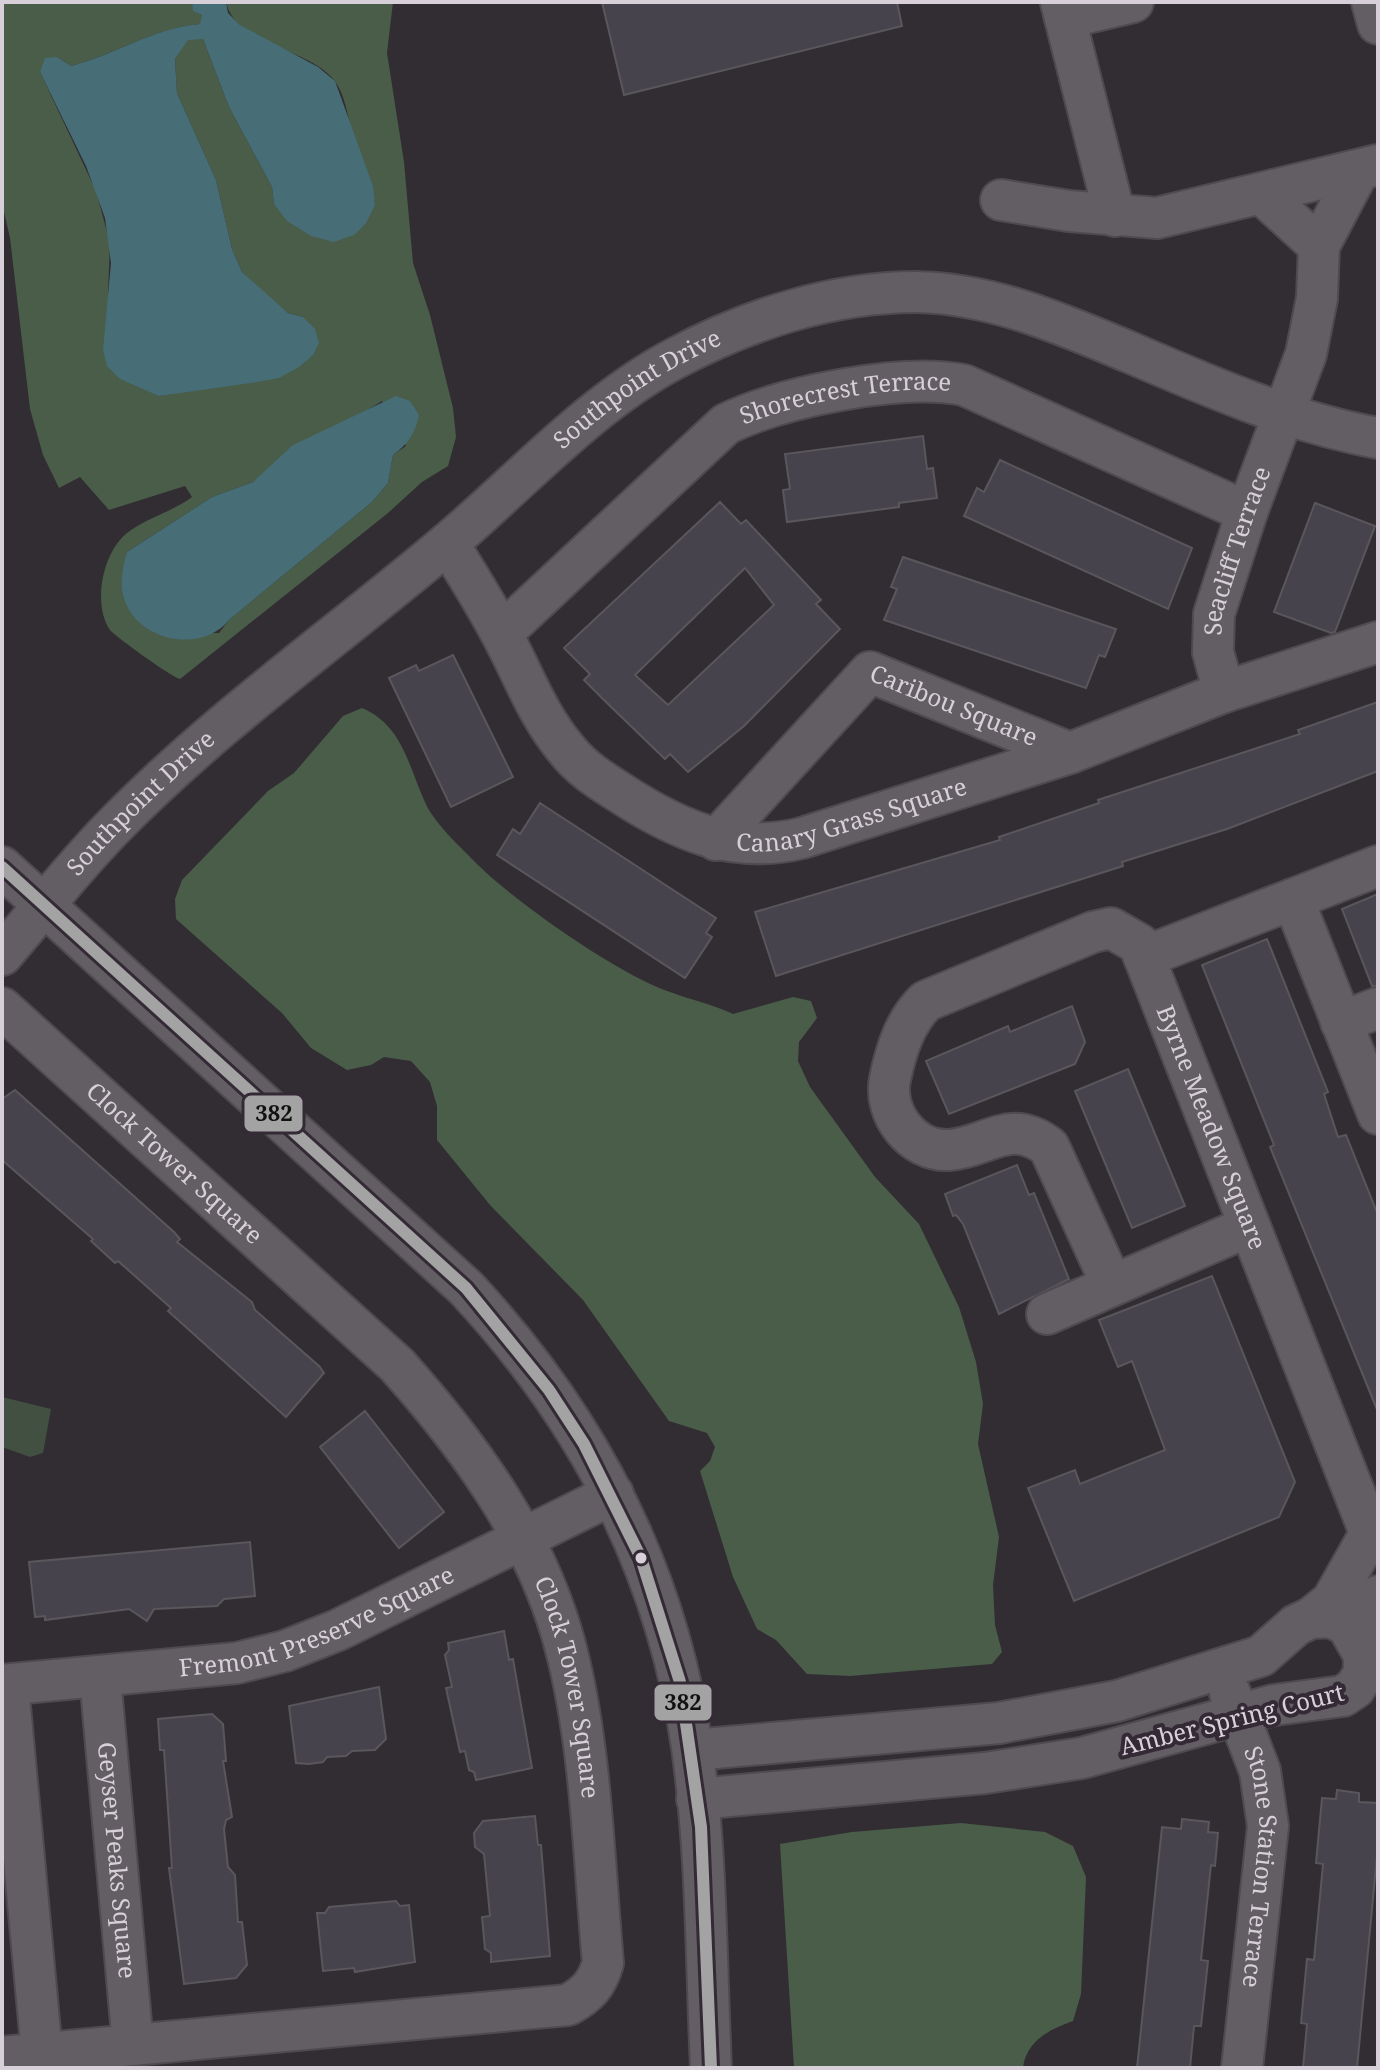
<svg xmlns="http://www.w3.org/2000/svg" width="1380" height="2070" font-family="'Noto Serif',serif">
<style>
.green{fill:#425041}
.forest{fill:#495d49;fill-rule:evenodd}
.water{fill:#476d77}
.building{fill:#47434c;stroke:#59565c;stroke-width:2;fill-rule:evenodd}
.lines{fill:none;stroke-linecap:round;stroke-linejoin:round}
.minor-casing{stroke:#4f4a50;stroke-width:44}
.minor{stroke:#625e63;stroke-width:40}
.bus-1-casing{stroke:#342a36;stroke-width:18}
.bus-1{stroke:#a3a3a3;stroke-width:12}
.bus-dot{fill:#d7d0d8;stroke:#342a36;stroke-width:3}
.labels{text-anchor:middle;stroke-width:8;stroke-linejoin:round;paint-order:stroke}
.street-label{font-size:24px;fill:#d7d0d8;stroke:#342a36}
.line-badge{stroke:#342a36;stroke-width:3}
.pale-badge-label{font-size:22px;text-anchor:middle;font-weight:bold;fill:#111}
</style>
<rect width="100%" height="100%" fill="#322d33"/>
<polygon class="green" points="2,1397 51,1409 43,1453 30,1457 2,1447"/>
<g class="forest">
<path d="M 2,2 L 192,2 L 194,11 L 202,15 L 201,24 C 155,28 115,54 71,66 L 57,57 L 40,72 L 96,191 L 110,243 L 108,293 L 159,396 L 186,391 L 303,317 L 288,313 L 263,292 L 242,272 L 232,249 L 216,180 L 177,93 L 175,59 L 188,39 L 203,39 L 229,107 L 272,187 L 274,204 L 375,205 C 372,183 363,166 356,146 C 348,126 348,98 334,80 C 307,47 236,46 226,2 L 393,2 L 387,53 L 404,162 L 413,263 L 430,315 L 453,408 L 456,437 L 448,466 L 422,482 L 388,513 L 180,679 C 170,676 116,637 110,630 C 92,604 103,552 127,533 C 146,518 172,512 192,497 L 185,486 L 109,510 L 80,477 L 59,488 L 43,455 L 30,409 L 10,238 L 2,203 ZM 382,401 L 406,446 L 393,455 L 388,483 L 372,502 L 229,620 L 219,633 L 155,633 L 138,620 L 124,597 L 127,552 L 212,497 L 253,482 Z"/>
<path d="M 362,708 C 402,725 408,764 424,800 C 434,824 460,846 478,865 C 518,904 618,974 670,992 C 691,1000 712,1004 733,1014 L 793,997 L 811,1001 L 817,1018 L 799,1042 L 798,1061 L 810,1087 L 875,1177 L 919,1224 L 959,1307 L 976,1362 L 983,1404 L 978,1444 L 999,1537 L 993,1585 L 995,1625 L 1002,1652 L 992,1664 L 850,1676 L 807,1674 L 776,1640 L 757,1629 L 733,1577 L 700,1471 L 710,1461 L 715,1447 L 707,1433 L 669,1421 L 583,1300 L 490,1205 L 437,1140 L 437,1106 L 430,1082 L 411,1061 L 384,1057 L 371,1065 L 347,1070 L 311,1048 L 282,1013 L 176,919 L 175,899 L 182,880 L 268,791 L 294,773 L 343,716 Z"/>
<path d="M 961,1823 L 1045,1832 L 1073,1846 L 1086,1877 L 1081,1994 L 1073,2021 C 1050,2029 1026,2041 1023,2068 L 794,2068 L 780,1844 L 852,1832 Z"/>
</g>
<g class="water">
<path d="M 192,2 L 226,2 L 228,13 L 240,25 L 318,67 L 335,81 L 373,186 L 375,205 L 366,223 L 354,235 L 334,242 L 311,236 L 287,221 L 274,204 L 272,187 L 229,107 L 203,39 L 188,40 L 175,59 L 177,93 L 216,180 L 232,249 L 242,272 L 288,313 L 303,317 L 315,329 L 319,343 L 313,355 L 299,367 L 279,378 L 257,382 L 159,396 L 120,379 L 107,366 L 103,350 L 111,263 L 105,218 L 86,166 L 40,72 L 45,58 L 57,57 L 71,66 C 116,54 154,28 200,24 L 202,15 L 193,11 Z"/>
<path d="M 396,396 L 410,401 L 419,415 C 415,434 408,444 393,455 L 388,483 L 372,502 L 229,620 C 201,655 134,641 123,595 C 120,580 123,566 127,552 L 212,497 L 253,482 L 293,445 Z"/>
</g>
<g class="building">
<polygon points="602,2 897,2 902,26 624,95"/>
<polygon points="923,436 927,469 933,468 937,498 899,503 899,507 787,522 783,490 790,489 785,454"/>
<polygon points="1000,460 1192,548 1168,609 964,516 977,488 984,492"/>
<path d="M 720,502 L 741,524 L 746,520 L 821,600 L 816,604 L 840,629 L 744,726 L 688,772 L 670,754 L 665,759 L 606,702 L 584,680 L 590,674 L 564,648 ZM 745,568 L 774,605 L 668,705 L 635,675 Z"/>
<polygon points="1315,503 1375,526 1335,632 1331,633 1274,612"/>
<polygon points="903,557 1116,629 1105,657 1099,655 1086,688 884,620 897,589 891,587"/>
<polygon points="453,655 513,777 451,807 389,678 416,665 419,671"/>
<polygon points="1378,702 1378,771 1227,829 1122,862 1123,866 776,976 755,912 1000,840 999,837 1099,803 1098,800 1300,734 1298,730"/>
<polygon points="540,803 716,918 706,933 712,937 685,978 497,855 513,829 520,834"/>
<polygon points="1378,894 1378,986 1372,986 1342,909"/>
<polygon points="1267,939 1328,1092 1324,1094 1338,1137 1346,1135 1378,1215 1378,1412 1270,1147 1274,1145 1202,965"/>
<polygon points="1072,1006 1085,1042 1075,1064 949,1114 926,1061 1008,1026 1010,1032"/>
<polygon points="1128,1069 1185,1206 1132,1228 1075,1091"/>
<polygon points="15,1090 174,1232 180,1239 177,1242 252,1302 255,1310 319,1366 324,1373 286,1417 168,1311 171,1308 118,1261 115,1263 91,1241 93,1239 2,1160 2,1099"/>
<polygon points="1017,1165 1029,1195 1034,1193 1069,1279 999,1314 963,1224 956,1215 953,1216 945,1194"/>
<polygon points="1212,1276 1295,1482 1279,1517 1074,1601 1028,1488 1075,1470 1080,1484 1165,1450 1132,1361 1118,1367 1099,1320"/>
<polygon points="365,1411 444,1512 399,1548 320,1447"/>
<polygon points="250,1542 255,1596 224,1599 217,1606 154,1609 147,1621 129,1609 45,1620 45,1616 35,1617 29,1562"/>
<polygon points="504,1631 509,1660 513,1659 532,1768 476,1780 474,1772 469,1770 465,1751 460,1752 446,1688 452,1687 445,1655 449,1650 448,1643"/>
<polygon points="379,1687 386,1739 375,1750 352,1751 346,1756 327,1757 323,1762 309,1764 296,1763 289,1706"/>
<polygon points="212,1714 223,1724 226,1761 223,1761 232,1817 226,1820 224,1829 228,1867 235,1875 238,1922 242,1922 247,1965 236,1978 184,1984 169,1868 172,1868 164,1750 160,1750 158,1719"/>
<polygon points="1337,1790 1359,1793 1359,1802 1378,1803 1378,1845 1357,2068 1303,2068 1307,2024 1301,2023 1307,1959 1314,1960 1323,1864 1316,1863 1322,1798 1336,1799"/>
<polygon points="535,1816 538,1845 541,1845 550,1956 491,1962 491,1953 485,1949 482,1917 490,1916 484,1854 475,1847 474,1833 483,1821"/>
<polygon points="1182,1819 1209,1822 1208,1832 1218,1833 1215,1866 1211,1865 1201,1960 1208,1961 1201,2026 1194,2026 1190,2068 1137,2068 1162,1827 1181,1829"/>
<polygon points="396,1901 400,1906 409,1905 415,1962 355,1972 354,1968 323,1971 317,1913 325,1913 329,1907"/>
</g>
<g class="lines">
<g class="minor-casing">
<g id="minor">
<polyline points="1061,2 1115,216"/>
<polyline points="1372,2 1378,24"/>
<polyline points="1065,18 1133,2"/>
<polyline points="1262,194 1319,246 1359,170"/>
<polyline points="1001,200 1069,211 1157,218 1378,165"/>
<path id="s1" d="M 448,543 C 466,573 485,602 501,633 C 523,673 537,715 567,750 C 581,768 600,780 619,792 C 677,830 733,855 802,838 L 1070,753 L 1224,692 L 1378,642"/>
<path id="s2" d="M 502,633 L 726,424 C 784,396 901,373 964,385 L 1247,512"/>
<path id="s3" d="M 1224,692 L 1213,652 L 1214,614 L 1247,512 L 1306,354 L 1317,298 L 1319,246"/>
<path id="s4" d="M 716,840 L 870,672 L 1070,753"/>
<path d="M 2,867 L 466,1288 C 587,1418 667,1570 692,1747 C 707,1853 706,1962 711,2068"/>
<polyline points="1293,899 1378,1114"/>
<path id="s5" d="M 2,955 C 40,911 75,865 116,824 C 218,720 338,636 449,542 C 521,481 589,405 672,360 C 746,320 832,292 916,292 C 991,293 1062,324 1129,352 C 1208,386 1293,423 1378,438"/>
<polyline points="1144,957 1378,866"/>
<path id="s6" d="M 2,1008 L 397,1365 C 474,1451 543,1547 569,1661 C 592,1759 594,1863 603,1963 C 597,1984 588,1994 568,2005 L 2,2057"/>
<polyline points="1341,1022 1378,1008"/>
<path id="s7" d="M 1112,1285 L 1049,1147 C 1010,1117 988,1147 949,1150 C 912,1152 883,1113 890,1079 C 896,1050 905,1021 926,1001 L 1093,932 L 1111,928 L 1139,944 L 1367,1525 L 1378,1543"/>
<polyline points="1047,1314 1247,1227"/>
<polyline points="1311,1618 1332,1601 1371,1532"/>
<polyline points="1360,1644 1365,1620 1378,1596"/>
<path id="s8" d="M 100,1677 L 133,2045"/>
<path id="s9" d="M 2,1685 L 237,1663 L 285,1651 L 338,1630 L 613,1494"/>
<polyline points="8,1685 42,2054"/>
<path id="s10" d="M 1230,1693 L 1260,1771 L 1268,1826 L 1242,2068"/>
<polyline points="693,1750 999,1723 1117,1701 1261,1656 1296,1625 1311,1618 1331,1617 1347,1625 1364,1655 1364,1673 1355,1688 1343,1696 1274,1705 1082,1758 985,1773 697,1799"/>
</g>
</g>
<use href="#minor" class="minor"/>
<g class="bus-1-casing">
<polyline id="bus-1" points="2,867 466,1288 549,1390 584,1444 641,1558 680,1682 701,1827 711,2068"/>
</g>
<use href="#bus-1" class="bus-1"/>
</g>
<circle class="bus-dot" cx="641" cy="1558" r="7"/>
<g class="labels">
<g class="street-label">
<text dy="8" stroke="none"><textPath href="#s5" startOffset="854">Southpoint Drive</textPath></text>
<text dy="8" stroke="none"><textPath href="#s2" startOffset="430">Shorecrest Terrace</textPath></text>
<text dy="8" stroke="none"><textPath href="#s3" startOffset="146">Seacliff Terrace</textPath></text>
<text dy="8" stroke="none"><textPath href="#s4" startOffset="318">Caribou Square</textPath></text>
<text dy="8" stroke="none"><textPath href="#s5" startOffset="206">Southpoint Drive</textPath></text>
<text dy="8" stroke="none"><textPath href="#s1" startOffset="554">Canary Grass Square</textPath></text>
<text dy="8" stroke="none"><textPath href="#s7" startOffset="878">Byrne Meadow Square</textPath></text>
<text dy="8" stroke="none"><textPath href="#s6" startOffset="232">Clock Tower Square</textPath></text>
<text dy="8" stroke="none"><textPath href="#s9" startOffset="324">Fremont Preserve Square</textPath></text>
<text dy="8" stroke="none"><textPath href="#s6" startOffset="904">Clock Tower Square</textPath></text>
<text transform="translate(1232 1720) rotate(-14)" y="8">Amber Spring Court</text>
<text dy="8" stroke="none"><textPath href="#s8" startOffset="184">Geyser Peaks Square</textPath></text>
<text dy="8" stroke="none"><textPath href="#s10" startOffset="180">Stone Station Terrace</textPath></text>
</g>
</g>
<g class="line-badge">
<rect x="243" y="1094" width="61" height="39" rx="8" fill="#a3a3a3"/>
<rect x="653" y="1683" width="60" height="39" rx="8" fill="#a3a3a3"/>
</g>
<g class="pale-badge-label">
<text x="274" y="1121">382</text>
<text x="683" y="1710">382</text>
</g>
<rect width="1380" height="2070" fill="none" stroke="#d7d0d8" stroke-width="8"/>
</svg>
